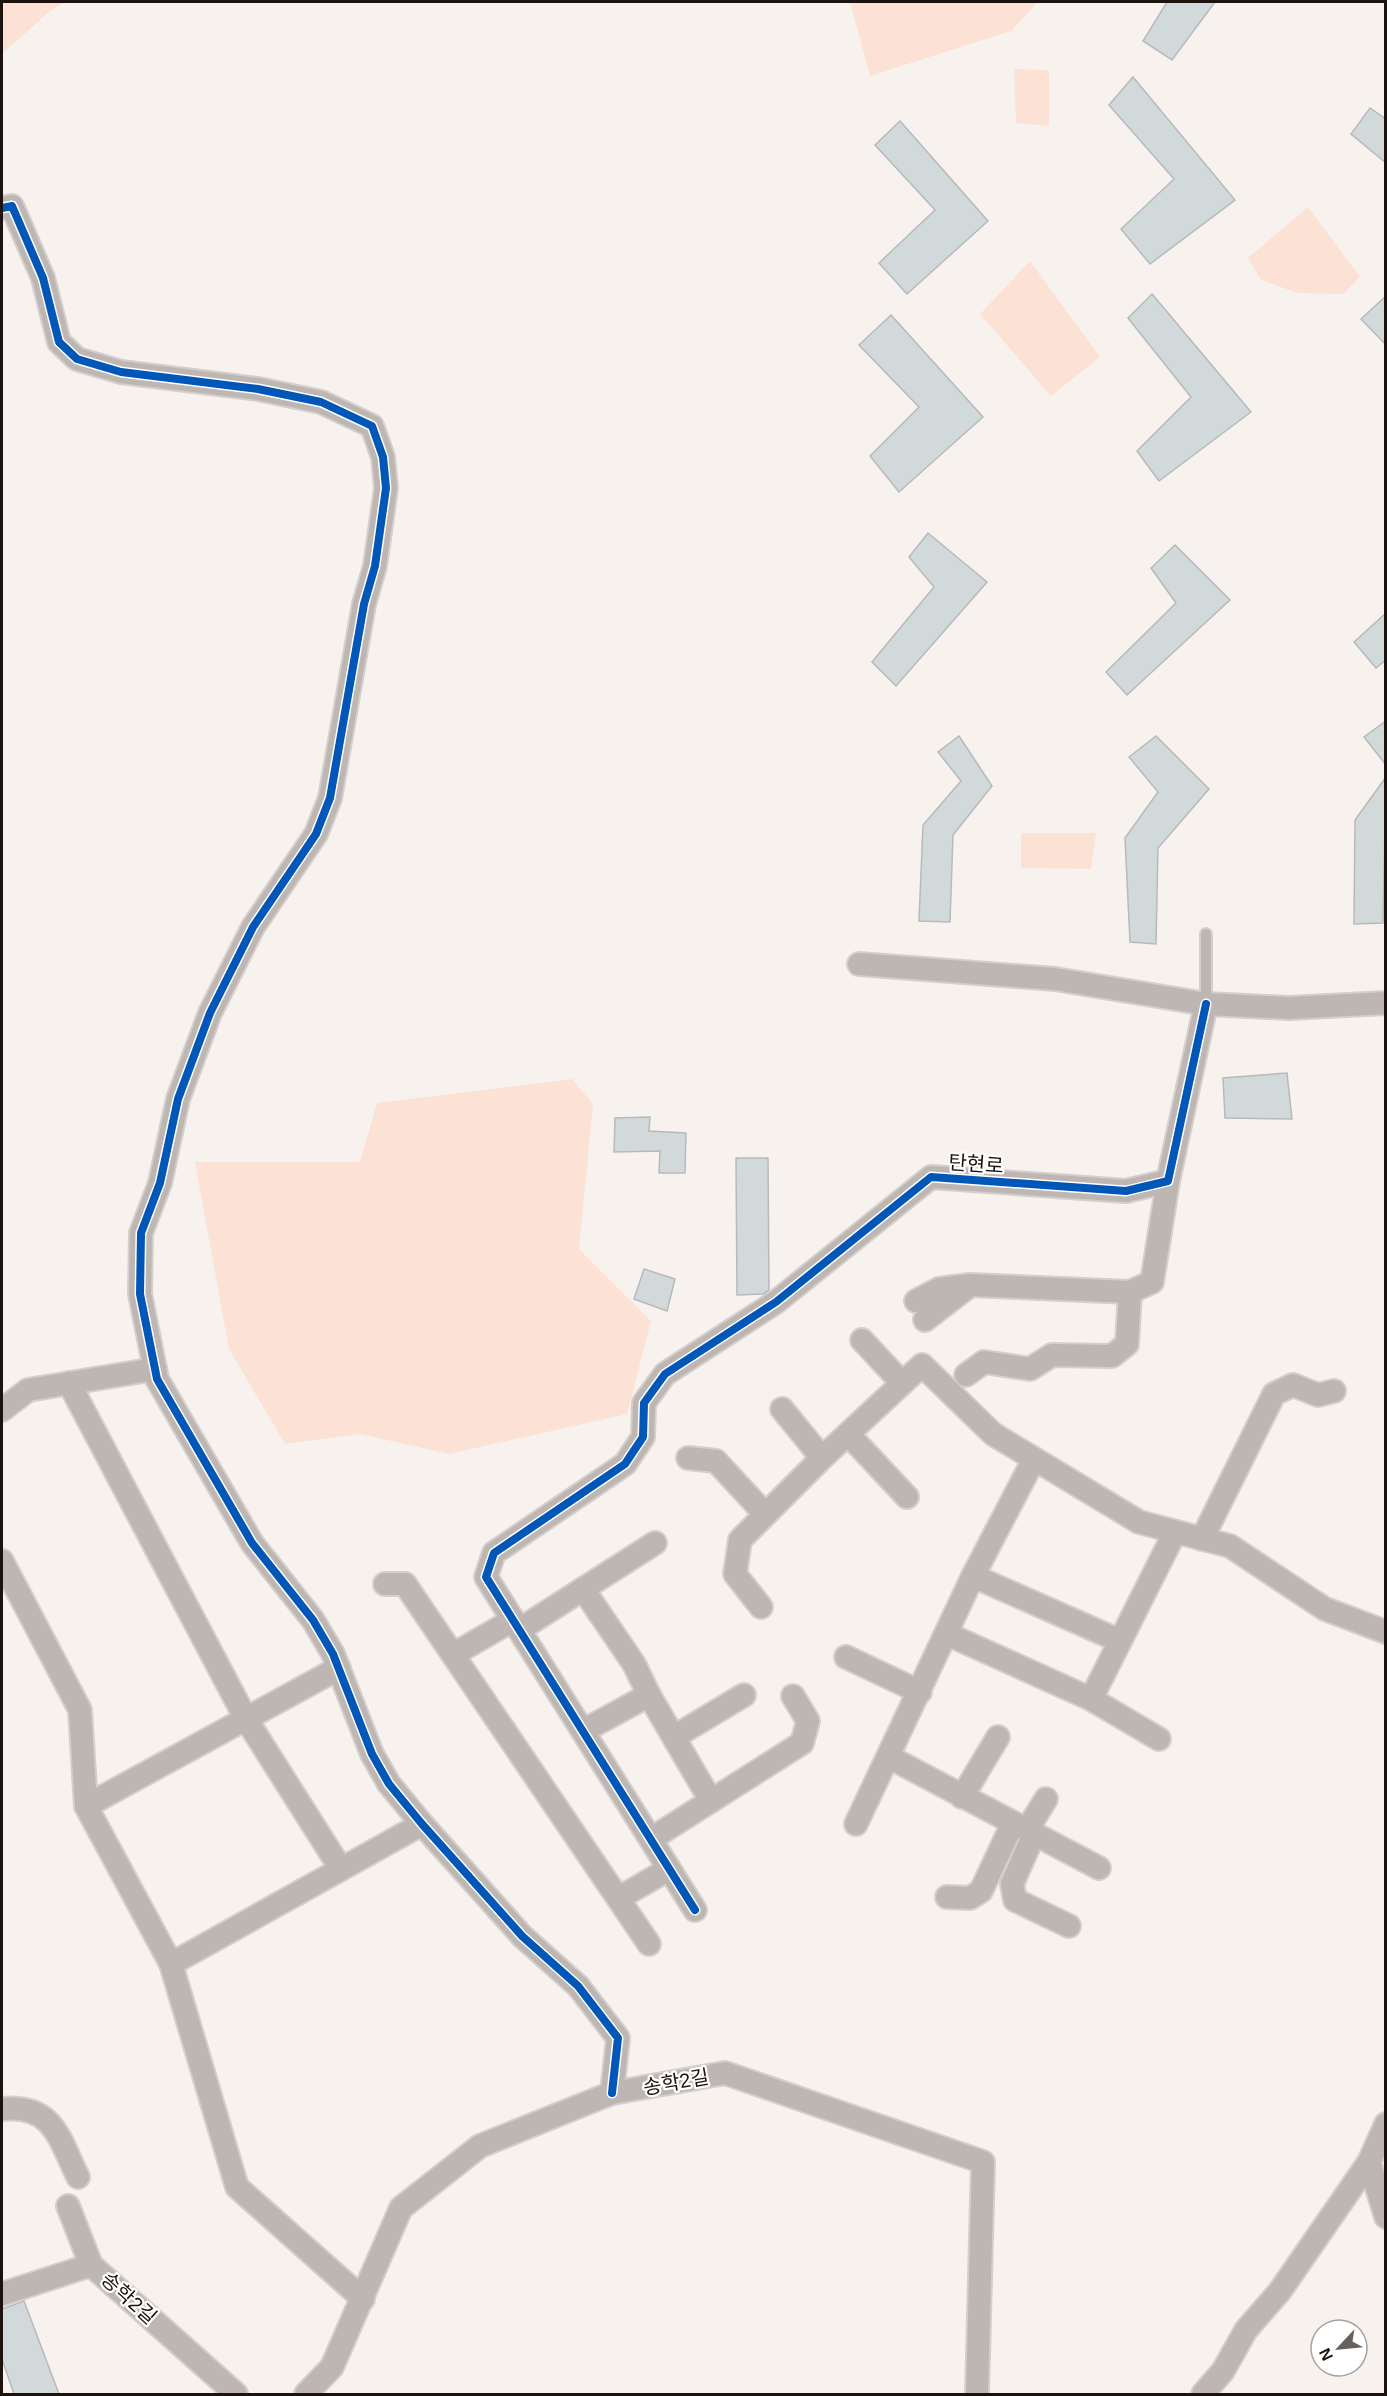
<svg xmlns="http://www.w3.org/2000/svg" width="1387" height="2396" font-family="Helvetica,'Noto Sans KR',sans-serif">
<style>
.green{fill:#fbe2d4}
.building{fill:#d1d9da;stroke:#b7baba;stroke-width:1.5}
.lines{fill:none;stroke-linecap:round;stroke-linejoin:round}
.service-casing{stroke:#d4cfcc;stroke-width:14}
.minor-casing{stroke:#d4cfcc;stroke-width:26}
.service{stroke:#bdb6b3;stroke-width:10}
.minor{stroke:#bdb6b3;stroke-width:22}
.cycleway-casing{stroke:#fff;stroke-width:11}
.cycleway{stroke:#0057b8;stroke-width:8}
.labels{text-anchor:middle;stroke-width:4.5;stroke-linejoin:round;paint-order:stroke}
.street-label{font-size:20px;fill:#1c130e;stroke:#fff}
</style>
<rect width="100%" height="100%" fill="#f8f2ef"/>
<g class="green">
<polygon points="2,2 66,2 50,11 2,54"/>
<polygon points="850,2 1038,2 1011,31 870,76"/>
<polygon points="1014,69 1049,70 1049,126 1016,123"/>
<polygon points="1308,207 1360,277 1343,294 1298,293 1261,280 1248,258"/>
<polygon points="1030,261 1100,357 1051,396 980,314"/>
<polygon points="1021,833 1096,833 1091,869 1021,868"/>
<polygon points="572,1079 593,1104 579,1249 651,1321 627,1414 449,1454 360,1434 285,1444 229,1349 195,1162 360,1162 377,1103"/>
</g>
<g class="building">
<polygon points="1167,2 1215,2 1172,60 1143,41"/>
<polygon points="1133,77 1235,200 1150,264 1121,229 1174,179 1109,105"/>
<polygon points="1370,108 1386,119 1386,163 1351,134"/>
<polygon points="900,121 988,221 907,294 879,263 935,210 875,145"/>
<polygon points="1152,294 1251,412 1159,481 1137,451 1191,397 1128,318"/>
<polygon points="1386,296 1386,345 1361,319"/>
<polygon points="891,315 983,417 899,492 870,456 919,407 859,345"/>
<polygon points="928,533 987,582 896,686 872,662 934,587 909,557"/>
<polygon points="1175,545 1230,600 1127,695 1106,672 1176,603 1151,568"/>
<polygon points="1386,613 1386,660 1376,668 1354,642"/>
<polygon points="1386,721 1386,765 1364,737"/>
<polygon points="959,736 992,786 953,835 950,922 919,921 923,825 961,781 938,752"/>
<polygon points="1156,736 1209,789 1158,848 1156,944 1130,942 1125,838 1158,792 1129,757"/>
<polygon points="1386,777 1383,923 1354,924 1355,820"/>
<polygon points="1287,1073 1292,1119 1225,1118 1223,1078"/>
<polygon points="650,1117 649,1131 686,1133 685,1173 659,1173 660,1151 614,1152 615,1118"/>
<polygon points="736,1158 768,1158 769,1290 763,1294 737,1295"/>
<polygon points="644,1269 675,1279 667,1311 634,1299"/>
<polygon points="24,2301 59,2394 14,2394 2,2359 2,2309"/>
</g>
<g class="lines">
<g class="service-casing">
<polyline id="service" points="1206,934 1206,1004"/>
</g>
<g class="minor-casing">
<g id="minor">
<polyline points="2,208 12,206 43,278 59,342 77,359 121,372 258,389 321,402 372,426 383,457 386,488 375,566 364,604 330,798 316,834 253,927 210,1013 178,1099 160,1183 141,1233 140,1294 157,1379 252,1543 313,1620 333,1654 372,1754 389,1784 422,1824 522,1936 578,1986 618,2038 612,2093"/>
<polyline points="859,964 1055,979 1206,1004 1289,1008 1386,1003"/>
<polyline points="916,1301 939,1289 970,1285 1130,1292 1152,1282 1168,1181"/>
<polyline points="925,1320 969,1286"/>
<polyline points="862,1340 902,1383"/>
<polyline points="966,1375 984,1362 1030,1369 1052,1355 1112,1356 1127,1344 1130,1292"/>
<polyline points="69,1383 246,1719 341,1869"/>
<polyline points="782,1409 822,1458"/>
<polyline points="2,1410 28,1390 155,1369"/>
<polyline points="848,1434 907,1497"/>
<polyline points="688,1458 716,1461 765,1514"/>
<polyline points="1202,1539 1274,1394 1293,1385 1318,1395 1334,1391"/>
<polyline points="2,1561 80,1710 86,1806 171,1964 237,2187 363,2299"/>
<polyline points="973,1576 1120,1641"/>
<polyline points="385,1584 405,1584 649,1944"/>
<polyline points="583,1589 634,1664 651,1699"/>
<polyline points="761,1607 735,1574 740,1540 822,1458 922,1365 993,1434 1139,1522 1230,1546 1325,1609 1386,1632"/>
<polyline points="519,1630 655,1543"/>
<polyline points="947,1634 1091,1699 1175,1532"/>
<polyline points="454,1654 513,1620"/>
<polyline points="846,1657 920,1692"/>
<polyline points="1091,1699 1159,1739"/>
<polyline points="583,1731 649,1695 711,1801"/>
<polyline points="674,1737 744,1695"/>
<polyline points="889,1757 1099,1868"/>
<polyline points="962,1797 998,1737"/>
<polyline points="86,1806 339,1668"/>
<polyline points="856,1824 973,1576 1034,1459"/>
<polyline points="1027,1830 1046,1799"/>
<polyline points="1034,1834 1012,1884 1015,1900 1069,1926"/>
<polyline points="651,1839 802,1743 808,1721 793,1696"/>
<polyline points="947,1897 970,1898 981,1891 1013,1823"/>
<polyline points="619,1898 669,1869"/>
<polyline points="695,1910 486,1577 494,1553 625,1464 643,1437 644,1403 665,1374 776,1302 931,1177 1126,1191 1168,1181 1206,1004"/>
<polyline points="171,1964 422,1824"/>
<path d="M 2,2109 C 53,2104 59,2138 78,2177"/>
<polyline points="1369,2162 1386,2217"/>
<polyline points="68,2206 91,2265"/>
<polyline points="2,2294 91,2265 236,2394"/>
<polyline points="306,2394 332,2367 401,2208 480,2146 612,2093 725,2073 983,2162 977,2394"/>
<polyline points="1203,2394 1223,2371 1246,2330 1280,2291 1369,2162 1386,2124"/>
</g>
</g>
<use href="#service" class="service"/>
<use href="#minor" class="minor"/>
<g class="cycleway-casing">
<g id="cycleway">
<polyline points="2,208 12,206 43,278 59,342 77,359 121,372 258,389 321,402 372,426 383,457 386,488 375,566 364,604 330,798 316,834 253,927 210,1013 178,1099 160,1183 141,1233 140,1294 157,1379 252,1543 313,1620 333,1654 372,1754 389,1784 422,1824 522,1936 578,1986 618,2038 612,2093"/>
<polyline points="695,1910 486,1577 494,1553 625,1464 643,1437 644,1403 665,1374 776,1302 931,1177 1126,1191 1168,1181 1206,1004"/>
</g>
</g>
<use href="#cycleway" class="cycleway"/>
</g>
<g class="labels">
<g class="street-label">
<text transform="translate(976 1164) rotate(4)" y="7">탄현로</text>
<text transform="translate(676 2082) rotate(-10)" y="7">송학2길</text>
<text transform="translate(129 2298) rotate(42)" y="7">송학2길</text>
</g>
</g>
<rect width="1387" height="2396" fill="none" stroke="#1c130e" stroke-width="6"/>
<g transform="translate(1339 2348) rotate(244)"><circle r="28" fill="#ffffff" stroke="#a4a19f" stroke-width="1.5"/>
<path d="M0-4.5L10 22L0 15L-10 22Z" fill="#69615d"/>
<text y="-9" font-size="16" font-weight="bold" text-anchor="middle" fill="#1c130e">N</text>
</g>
</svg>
